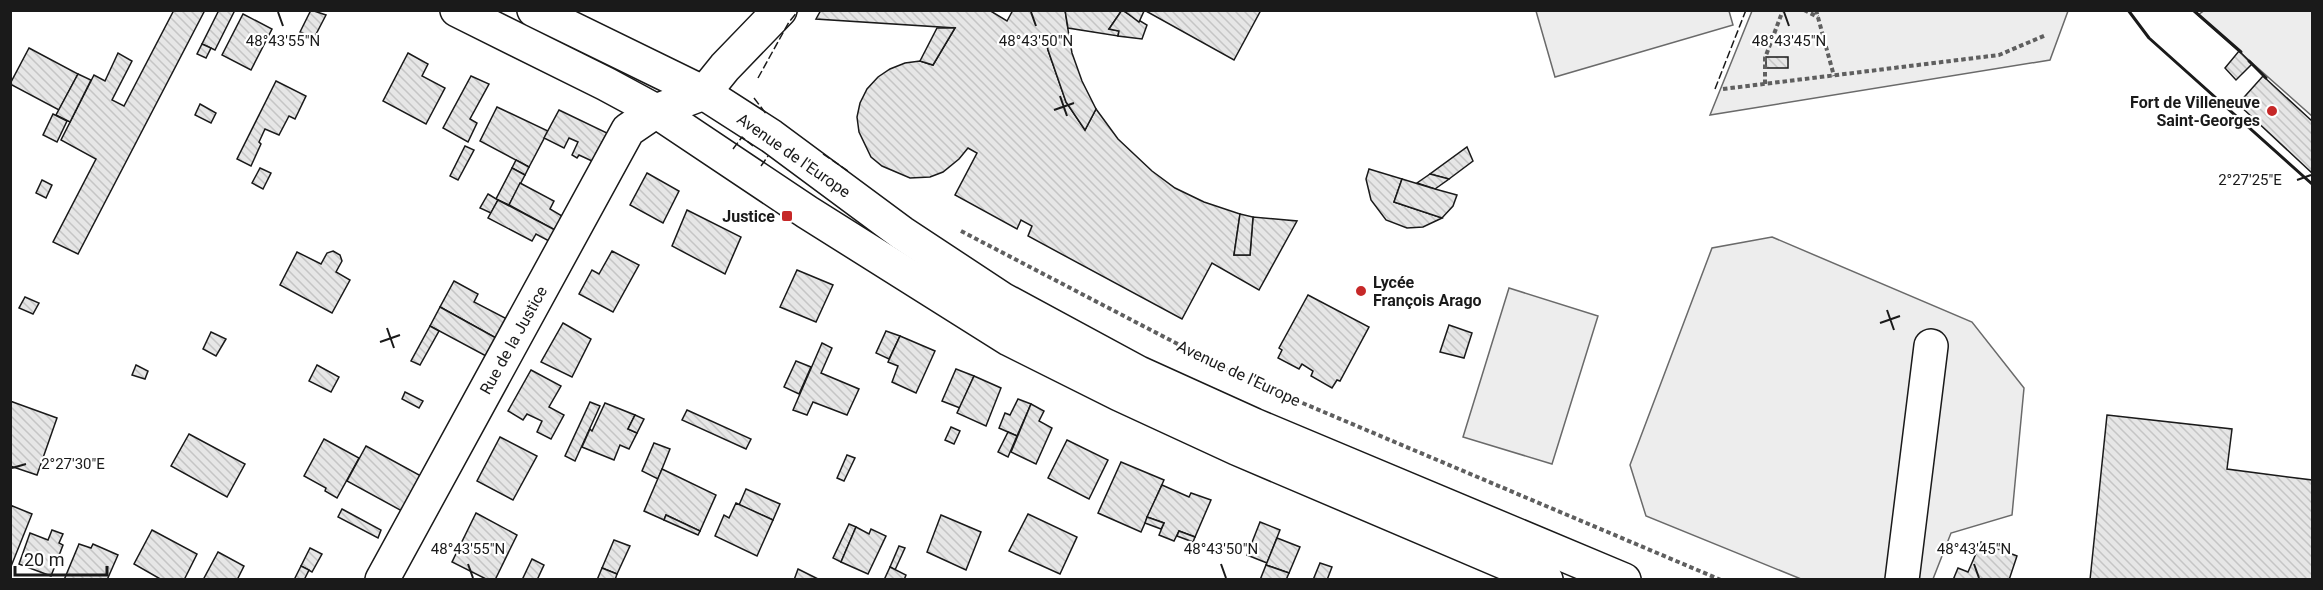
<svg xmlns="http://www.w3.org/2000/svg" width="2323" height="590" font-family="Roboto,sans-serif">
<style>
.built{fill:#ededed;stroke:#6a6a6a;stroke-width:1.5}
.building{fill:url(#building-back-hatch);stroke:#1a1a1a;stroke-width:1.5}
.lines{fill:none;stroke-linecap:round;stroke-linejoin:round}
.minor-casing{stroke:#1a1a1a;stroke-width:36}
.major-casing{stroke:#1a1a1a;stroke-width:36}
.path{stroke:#5f5f5f;stroke-width:4;stroke-dasharray:4.5 3;stroke-linecap:butt}
.minor{stroke:#fff;stroke-width:33}
.major{stroke:#fff;stroke-width:33}
.fence{stroke:#1a1a1a;stroke-width:1.5;stroke-dasharray:8 3;stroke-linecap:butt}
.wall{stroke:#1a1a1a;stroke-width:3}
.ticks{fill:none;stroke:#1a1a1a;stroke-width:2}
.poi-dot{fill:#c62828;stroke:#fff;stroke-width:2}
.labels{text-anchor:middle;stroke-width:4.5;stroke-linejoin:round;paint-order:stroke}
.poi-label{font-size:16px;font-weight:bold;fill:#1a1a1a;stroke:#fff;text-anchor:end}
.street-label{font-size:16px;fill:#1a1a1a;stroke:#fff}
.ticks-label{font-size:15px;text-anchor:middle;fill:#1a1a1a;stroke:#fff;stroke-width:4.5;stroke-linejoin:round;paint-order:stroke}
</style>
<defs>
<pattern id="building-back-hatch" width="6" height="6" patternUnits="userSpaceOnUse" patternTransform="scale(1.5)"><rect width="6" height="6" fill="#e6e6e6"/><path d="M-1 5l2 2M0 0l6 6M5-1l2 2" fill="none" stroke="#c5c5c5"/></pattern>
</defs>
<rect width="100%" height="100%" fill="#fff"/>
<g class="built">
<polygon points="2205,10 2312,11 2312,116 2198,15"/>
<polygon points="1536,11 1729,11 1733,25 1555,77"/>
<polygon points="1752,11 2068,11 2050,60 1710,115"/>
<polygon points="1772,237 1972,322 2024,388 2012,515 1951,533 1933,579 1801,579 1646,516 1630,465 1712,248"/>
<polygon points="1509,288 1598,316 1552,464 1463,437"/>
</g>
<g class="building">
<polygon points="174,10 205,10 78,254 53,242 96,159 61,140 94,75 105,81 118,53 132,61 112,100 124,106"/>
<polygon points="219,10 235,10 215,50 202,44"/>
<polygon points="311,10 326,15 314,38 300,32"/>
<polygon points="821,10 989,10 1007,21 1013,10 1065,10 1069,36 1045,34 1048,50 1066,102 1085,130 1096,109 1118,139 1152,171 1175,188 1204,202 1240,214 1234,255 1250,255 1253,217 1297,221 1259,290 1212,263 1182,319 1028,236 1032,226 1021,220 1017,229 955,195 977,153 968,148 959,159 943,172 930,177 910,178 882,166 871,157 859,132 857,117 860,103 867,89 878,77 890,69 905,63 920,61 933,65 955,28 816,19"/>
<polygon points="1065,10 1122,10 1109,29 1119,31 1118,36 1068,28"/>
<polygon points="1122,10 1147,25 1142,39 1118,36 1119,31 1109,29"/>
<polygon points="1123,10 1144,10 1144,11 1139,22"/>
<polygon points="1144,10 1261,10 1234,60"/>
<polygon points="243,14 272,29 251,70 222,55"/>
<polygon points="937,28 955,28 933,65 920,61"/>
<polygon points="1045,34 1069,36 1072,53 1082,81 1096,109 1085,130 1066,102 1048,50"/>
<polygon points="202,44 211,48 206,58 197,54"/>
<polygon points="29,48 78,74 59,110 10,84"/>
<polygon points="2239,51 2252,64 2236,80 2225,68"/>
<polygon points="408,53 428,64 422,76 445,88 426,124 383,101"/>
<rect x="1766" y="57" width="22" height="11"/>
<polygon points="78,74 91,80 70,122 56,115"/>
<polygon points="471,76 489,84 470,119 477,123 468,142 443,128"/>
<polygon points="2263,76 2312,121 2312,173 2238,104"/>
<polygon points="276,81 306,96 295,119 289,116 279,135 265,129 259,142 261,144 251,166 237,159"/>
<polygon points="200,104 216,113 211,123 195,115"/>
<polygon points="497,107 548,131 529,167 480,141"/>
<polygon points="559,110 607,133 592,161 579,155 577,158 572,155 578,142 569,138 564,148 544,138"/>
<polygon points="53,114 67,121 57,142 43,135"/>
<polygon points="465,146 474,150 458,180 450,176"/>
<polygon points="1467,147 1473,161 1449,179 1430,174"/>
<polygon points="516,160 529,167 525,175 512,168"/>
<polygon points="260,168 271,173 263,189 252,183"/>
<polygon points="512,168 525,175 509,205 496,199"/>
<polygon points="1369,169 1402,179 1394,202 1442,218 1423,227 1407,228 1386,220 1371,200 1366,179"/>
<polygon points="647,173 679,191 663,223 630,205"/>
<polygon points="1430,174 1449,179 1435,189 1417,183"/>
<polygon points="1402,179 1435,189 1457,195 1453,206 1442,218 1394,202"/>
<polygon points="42,180 52,185 46,198 36,193"/>
<polygon points="520,183 554,201 550,209 562,216 555,230 509,205"/>
<polygon points="488,194 498,200 491,213 480,208"/>
<polygon points="498,200 555,230 549,241 536,234 532,241 488,218"/>
<polygon points="687,210 741,237 725,274 672,246"/>
<polygon points="1240,214 1253,217 1250,255 1234,255"/>
<polygon points="333,251 340,255 342,261 336,272 350,280 332,313 280,285 297,252 321,264 327,253"/>
<polygon points="612,251 639,265 613,312 579,294 592,270 599,274"/>
<polygon points="797,270 833,285 816,322 780,307"/>
<polygon points="454,281 478,294 474,302 507,319 496,338 440,307"/>
<polygon points="1308,295 1369,327 1340,381 1337,380 1332,388 1311,376 1313,371 1302,364 1299,369 1278,358 1282,350 1279,348"/>
<polygon points="25,297 39,303 33,314 19,308"/>
<polygon points="440,307 496,338 486,356 430,326"/>
<polygon points="563,323 591,339 572,377 541,362"/>
<polygon points="1449,325 1472,333 1464,358 1440,352"/>
<polygon points="430,326 439,331 420,365 411,361"/>
<polygon points="886,331 900,336 889,359 876,353"/>
<polygon points="211,332 226,339 216,356 203,349"/>
<polygon points="900,336 935,351 916,393 892,382 898,366 888,362"/>
<polygon points="822,343 832,348 821,373 859,389 847,415 813,402 807,415 793,410"/>
<polygon points="796,361 811,367 799,394 784,387"/>
<polygon points="136,365 148,371 145,379 132,375"/>
<polygon points="317,365 339,377 331,392 309,381"/>
<polygon points="956,369 974,376 960,408 942,401"/>
<polygon points="531,370 561,386 549,407 564,415 551,439 537,432 542,421 527,414 523,420 508,411"/>
<polygon points="974,376 1001,388 986,426 957,413"/>
<polygon points="405,392 423,401 419,408 402,399"/>
<polygon points="1018,399 1031,404 1017,436 999,428 1005,413 1010,415"/>
<polygon points="10,401 57,418 37,475 10,466"/>
<polygon points="590,402 600,406 575,461 565,456"/>
<polygon points="605,403 635,415 628,429 637,433 629,449 620,445 614,460 582,447 590,429 592,431"/>
<polygon points="1031,404 1044,411 1039,421 1052,428 1036,464 1011,452"/>
<polygon points="687,410 751,439 746,449 682,420"/>
<polygon points="635,415 644,419 637,433 628,429"/>
<polygon points="2107,415 2232,429 2227,469 2312,480 2312,580 2090,580"/>
<polygon points="951,427 960,431 954,444 945,440"/>
<polygon points="1008,432 1017,436 1008,457 998,452"/>
<polygon points="189,434 245,464 227,497 171,466"/>
<polygon points="500,437 537,456 513,500 477,481"/>
<polygon points="324,439 359,458 337,498 325,491 326,488 304,476"/>
<polygon points="1067,440 1108,460 1089,499 1048,478"/>
<polygon points="654,443 670,449 658,479 642,471"/>
<polygon points="366,446 421,476 402,511 347,481"/>
<polygon points="847,455 855,458 844,481 837,478"/>
<polygon points="1121,462 1164,480 1141,532 1098,513"/>
<polygon points="662,469 716,495 700,531 666,515 664,520 644,511"/>
<polygon points="1162,485 1189,497 1191,493 1211,500 1195,537 1179,531 1174,541 1159,535 1164,523 1147,517"/>
<polygon points="746,489 780,504 773,520 739,505"/>
<polygon points="736,503 773,520 757,556 715,536 724,515 729,518"/>
<polygon points="10,505 32,514 10,569"/>
<polygon points="342,509 381,530 378,538 338,517"/>
<polygon points="476,513 517,535 495,580 488,580 452,562"/>
<polygon points="1028,514 1077,537 1060,574 1009,551"/>
<polygon points="666,515 700,531 698,535 664,520"/>
<polygon points="941,515 981,532 966,570 927,552"/>
<polygon points="1147,517 1164,523 1161,529 1145,523"/>
<polygon points="1260,522 1280,530 1267,563 1247,555"/>
<polygon points="849,524 856,527 841,562 833,558"/>
<polygon points="856,527 869,534 871,529 886,536 868,574 841,562"/>
<polygon points="52,530 63,534 59,543 63,545 51,576 19,564 30,533 48,540"/>
<polygon points="152,530 197,554 184,580 162,580 134,564"/>
<polygon points="1179,531 1195,537 1193,542 1177,536"/>
<polygon points="1277,538 1300,547 1289,573 1266,565"/>
<polygon points="614,540 630,546 617,574 602,568"/>
<polygon points="1981,542 2017,556 2009,580 1953,580 1958,568 1968,572"/>
<polygon points="79,544 91,548 93,544 118,555 107,580 64,580"/>
<polygon points="899,546 905,548 895,570 890,567"/>
<polygon points="310,548 322,554 312,572 301,566"/>
<polygon points="218,552 244,566 237,580 203,580"/>
<polygon points="532,559 544,565 537,580 522,580"/>
<polygon points="1320,563 1332,567 1327,580 1313,580"/>
<polygon points="1266,565 1289,573 1286,580 1260,580"/>
<polygon points="301,566 309,570 304,580 294,580"/>
<polygon points="890,567 906,575 904,580 884,580"/>
<polygon points="602,568 617,574 615,580 597,580"/>
<polygon points="798,569 820,580 794,580"/>
</g>
<g class="lines">
<g class="minor-casing">
<g id="minor">
<polyline points="382,580 628,130 656,111 704,93 725,67 780,10"/>
<polyline points="1902,580 1931,346"/>
</g>
</g>
<g class="major-casing">
<g id="major">
<polyline points="457,10 606,84 656,111 807,212 1009,339 1119,394 1236,448 1546,580"/>
<polyline points="534,10 704,93 771,136 902,233 1002,299 1139,373 1254,425 1624,580"/>
</g>
</g>
<g class="path">
<polyline points="1804,10 1818,17"/>
<polyline points="1816,10 1834,76"/>
<polyline points="1765,84 1765,58 1783,10"/>
<polyline points="1723,89 1999,55 2046,35"/>
<polyline points="961,231 1241,377 1721,580"/>
</g>
<use href="#minor" class="minor"/>
<use href="#major" class="major"/>
<g class="fence">
<polyline points="758,78 789,22 799,10"/>
<polyline points="1715,89 1746,10"/>
<polyline points="754,98 767,115"/>
<polyline points="733,149 742,137 753,146"/>
<polyline points="823,154 848,171"/>
<polyline points="761,166 768,156"/>
</g>
<g class="wall">
<polyline points="2128,10 2149,38 2312,184"/>
<polyline points="2193,10 2241,52"/>
<polyline points="2249,61 2266,78"/>
</g>
</g>
<path class="ticks" d="M 278,12 L 283,26M 1031,12 L 1036,26M 1784,12 L 1789,26M 1060,96 L 1067,116M 1054,110 L 1074,103M 2297,180 L 2311,175M 1887,310 L 1894,330M 1880,323 L 1900,316M 387,328 L 394,348M 380,342 L 400,335M 12,468 L 26,464M 468,564 L 473,578M 1221,564 L 1226,578M 1974,564 L 1979,578"/>
<g class="poi-dot">
<circle cx="2272" cy="111" r="6"/>
<rect x="781" y="210" width="12" height="12" rx="3"/>
<circle cx="1361" cy="291" r="6"/>
</g>
<g class="labels">
<g class="poi-label">
<text x="2260" y="108">Fort de Villeneuve<tspan x="2260" dy="18">Saint-Georges</tspan></text>
<text x="775" y="222">Justice</text>
<text x="1373" y="288" text-anchor="start">Lycée<tspan x="1373" dy="18">François Arago</tspan></text>
</g>
<g class="street-label">
<text transform="translate(794 155) rotate(35)" y="6">Avenue de l'Europe</text>
<text transform="translate(513 340) rotate(-61)" y="6">Rue de la Justice</text>
<text transform="translate(1239 373) rotate(25)" y="6">Avenue de l'Europe</text>
</g>
</g>
<g class="ticks-label">
<text x="283" y="46">48°43'55"N</text>
<text x="1036" y="46">48°43'50"N</text>
<text x="1789" y="46">48°43'45"N</text>
<text x="2250" y="185">2°27'25"E</text>
<text x="73" y="469">2°27'30"E</text>
<text x="468" y="554">48°43'55"N</text>
<text x="1221" y="554">48°43'50"N</text>
<text x="1974" y="554">48°43'45"N</text>
</g>
<rect width="2323" height="590" fill="none" stroke="#1a1a1a" stroke-width="24"/>
<path d="M15 566v9h92v-9" fill="none" stroke="#1a1a1a" stroke-width="3"/>
<text x="24" y="566" font-size="18" fill="#1a1a1a" stroke="#ffffff" stroke-width="4.5" paint-order="stroke">20 m</text>
</svg>
